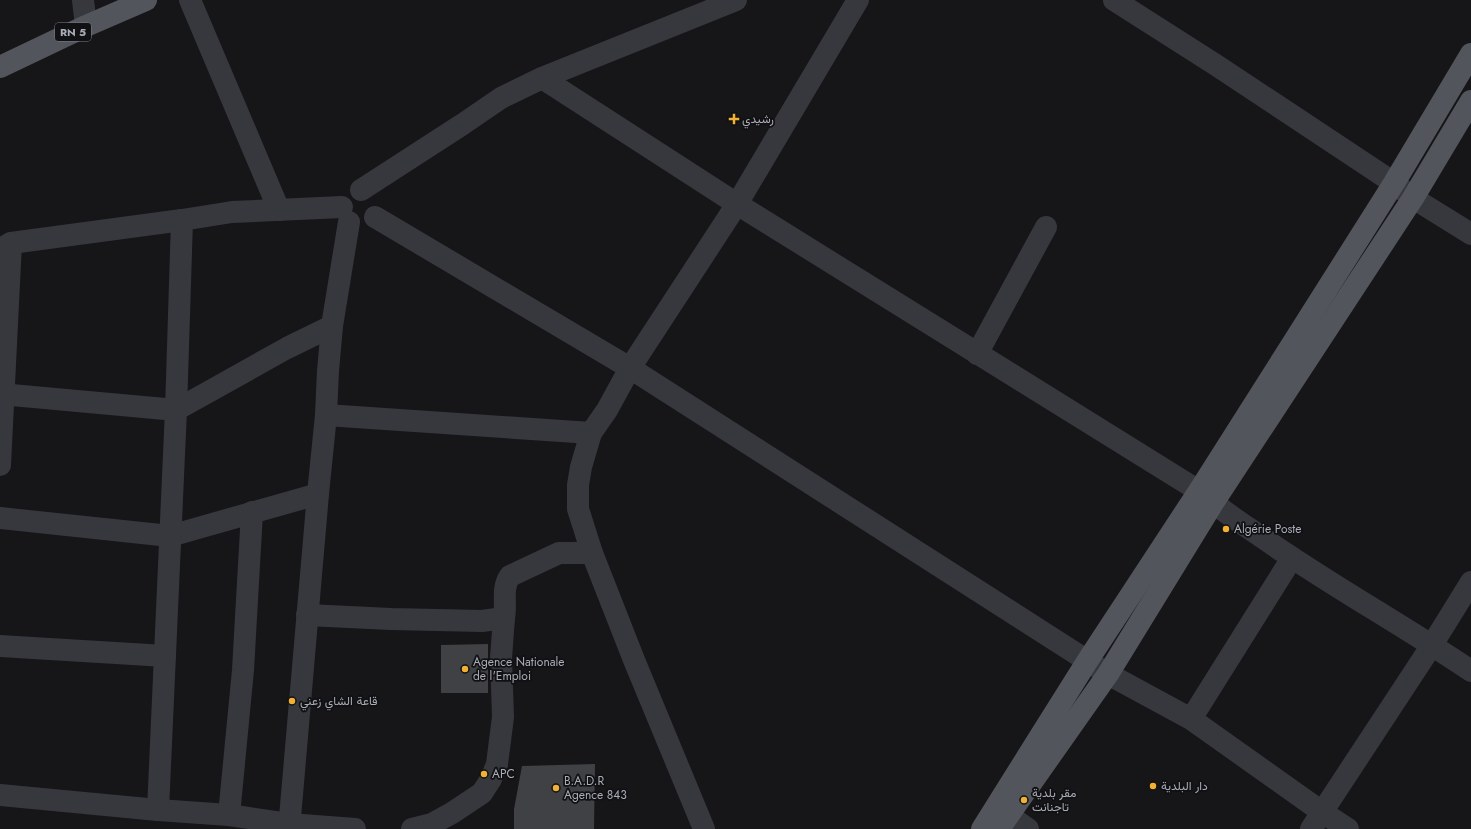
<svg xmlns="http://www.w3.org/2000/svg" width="1471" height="829" font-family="Jost,Vazirmatn,sans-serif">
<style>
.building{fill:#404145}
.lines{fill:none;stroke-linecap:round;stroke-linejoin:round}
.minor{stroke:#37383d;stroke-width:22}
.major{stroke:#53555c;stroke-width:22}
.poi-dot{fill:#f2b134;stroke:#111113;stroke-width:1.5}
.labels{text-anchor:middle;stroke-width:3.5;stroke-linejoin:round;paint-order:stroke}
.shield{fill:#111113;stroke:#7b7e86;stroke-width:1}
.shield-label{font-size:11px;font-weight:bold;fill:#a8adb8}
.poi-label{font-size:12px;fill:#a8adb8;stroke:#111113;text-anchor:start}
</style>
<rect width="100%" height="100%" fill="#161618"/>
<g class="building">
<polygon points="488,644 488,693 441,693 441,645"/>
<polygon points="595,764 594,829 514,829 514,809 522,766"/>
</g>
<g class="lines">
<g class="minor">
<polyline points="83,0 86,26"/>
<polyline points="190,0 279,210"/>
<polyline points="1114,0 1216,65 1394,183 1413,198 1471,234"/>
<path d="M 542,78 L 737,204 L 1199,491 C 1219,509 1241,523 1263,538 C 1330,585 1403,625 1471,671"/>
<polyline points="361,190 463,124 501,98 542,78 736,0"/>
<polyline points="375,217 630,368 1108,674 1191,719 1322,812 1348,829"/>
<polyline points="0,249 11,243 182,220 232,212 342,207"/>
<polyline points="977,354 1046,227"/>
<polyline points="0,394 176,410 287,348 332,326"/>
<polyline points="326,415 591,433"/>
<polyline points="0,465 11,243"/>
<polyline points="0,518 170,536 318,494"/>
<path d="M 307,615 L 391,619 L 482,621 L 504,618 C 507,603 501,589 510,576 L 559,553 L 592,553"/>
<polyline points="0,646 165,656"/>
<polyline points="1191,719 1292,558"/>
<polyline points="0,795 158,810 229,815 289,824 355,829"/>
<polyline points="997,807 1028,829"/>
<polyline points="158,810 176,410 182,220"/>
<polyline points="229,815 243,670 252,512"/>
<polyline points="289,829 318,494 326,415 328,371 332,326 349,222"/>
<polyline points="412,829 432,824 452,813 482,793 491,779 497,764 503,717 501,658 504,618"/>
<polyline points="704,829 634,660 592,553 578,509 578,485 581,467 591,433 607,410 630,368 737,204 858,0"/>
<polyline points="1311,829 1432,645 1471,582"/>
</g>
<g class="major">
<polyline points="0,67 86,26 146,0"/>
<polyline points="1001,826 1108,674 1213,503 1413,198 1471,101"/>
<polyline points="982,829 1088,660 1199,491 1298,335 1394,183 1471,54"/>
</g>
</g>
<g class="poi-dot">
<path d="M732 113h4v4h4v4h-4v4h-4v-4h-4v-4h4z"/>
<circle cx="1226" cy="529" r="4"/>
<circle cx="465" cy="669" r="4"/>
<circle cx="292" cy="701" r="4"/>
<circle cx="484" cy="774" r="4"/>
<circle cx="1153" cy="786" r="4"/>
<circle cx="556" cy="788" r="4"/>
<circle cx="1024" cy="800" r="4"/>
</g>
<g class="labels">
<rect class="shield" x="55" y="23" width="36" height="18" rx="3"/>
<g class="shield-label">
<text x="73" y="36">RN 5</text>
</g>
<g class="poi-label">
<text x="742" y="123">رشيدي</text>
<text x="1234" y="533">Algérie Poste</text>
<text x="473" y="666">Agence Nationale<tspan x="473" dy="14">de l'Emploi</tspan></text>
<text x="300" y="705">قاعة الشاي زعني</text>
<text x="492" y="778">APC</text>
<text x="564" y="785">B.A.D.R<tspan x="564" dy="14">Agence 843</tspan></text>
<text x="1161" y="790">دار البلدية</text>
<text x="1032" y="797">مقر بلدية<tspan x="1032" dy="14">تاجنانت</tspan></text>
</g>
</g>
</svg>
